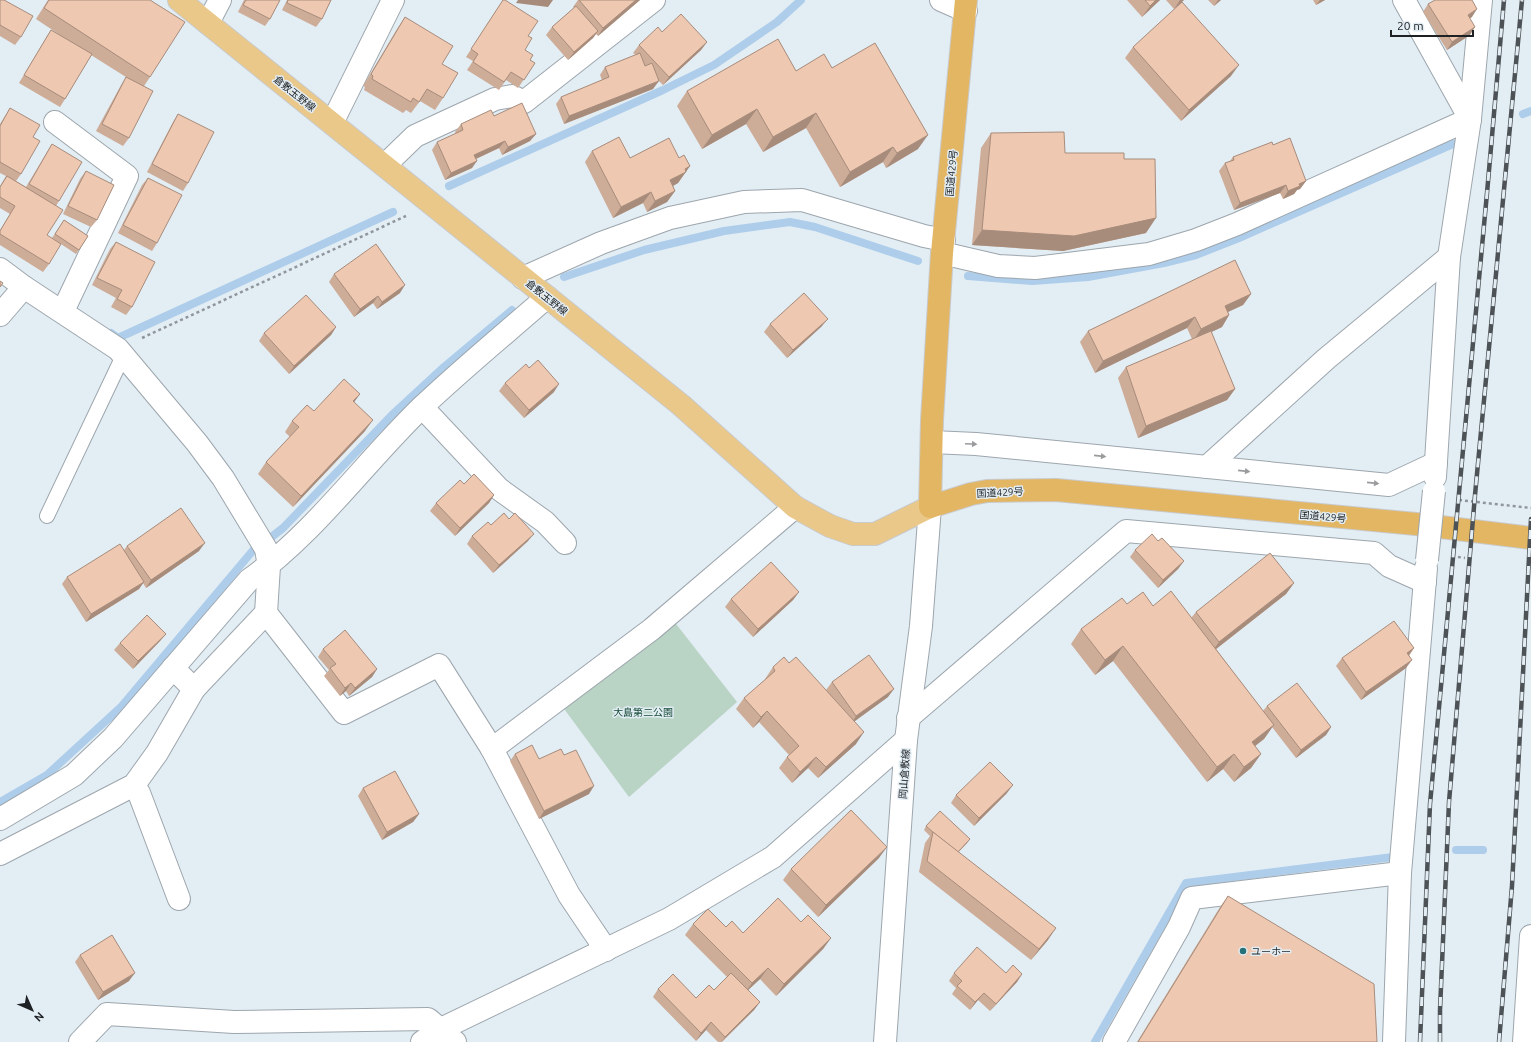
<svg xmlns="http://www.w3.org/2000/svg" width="1531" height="1042" font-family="Ubuntu,'Noto Sans JP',sans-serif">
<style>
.park{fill:#b9d3c5}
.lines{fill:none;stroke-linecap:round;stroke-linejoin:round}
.stream{stroke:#adcdea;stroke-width:8}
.service-casing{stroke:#9da6ad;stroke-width:16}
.minor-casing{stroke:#9da6ad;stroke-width:24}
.tertiary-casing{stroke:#9da6ad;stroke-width:24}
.secondary-casing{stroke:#9da6ad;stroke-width:24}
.primary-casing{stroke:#c9caca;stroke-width:24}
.trunk-casing{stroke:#c9caca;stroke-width:24}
.path{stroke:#90979c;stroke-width:2.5;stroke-dasharray:3 3;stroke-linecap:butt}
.service{stroke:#fff;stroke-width:14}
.minor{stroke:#fff;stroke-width:22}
.tertiary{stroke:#fff;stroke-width:22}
.secondary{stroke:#fff;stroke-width:22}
.primary{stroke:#eac88a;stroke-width:22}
.trunk{stroke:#e3b663;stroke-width:22}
.rail-casing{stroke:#4c5255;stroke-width:4.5}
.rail{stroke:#e3edf4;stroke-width:3;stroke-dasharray:9;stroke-linecap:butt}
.minor-bridge-casing{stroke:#9da6ad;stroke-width:24;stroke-linecap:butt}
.minor-bridge{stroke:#fff;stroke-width:22}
.wall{fill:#cdac98}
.shaded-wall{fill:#a78c7c}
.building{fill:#eec8b1;stroke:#a78c7c}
.oneway{fill:#999b9c}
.poi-dot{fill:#267177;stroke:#e3edf4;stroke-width:1.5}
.labels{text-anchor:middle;stroke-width:3;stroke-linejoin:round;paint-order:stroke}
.street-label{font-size:10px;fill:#1d2123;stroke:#e3edf4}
.park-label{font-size:10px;fill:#124833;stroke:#e3edf4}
.poi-label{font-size:10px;fill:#1d2123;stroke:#e3edf4;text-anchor:start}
</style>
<rect width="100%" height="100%" fill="#e3edf4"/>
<polygon class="park" points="673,620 737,702 629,797 562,706"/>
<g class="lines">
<g class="stream">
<polyline points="1523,114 1531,111"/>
<polyline points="449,186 663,90 714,65 777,22 801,0"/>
<polyline points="968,276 1032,281 1088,277 1164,263 1196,255 1239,238 1453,144"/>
<polyline points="564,277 644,250 724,231 790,222 815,227 918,261"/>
<polyline points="111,333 118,338 393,212"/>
<polyline points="0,802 47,775 121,707 255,548 269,539 283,528 392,415 444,367 512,310"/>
<polyline points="1456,850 1483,850"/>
<polyline points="1095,1042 1186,883 1393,857"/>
</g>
<g class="service-casing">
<polyline id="service" points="47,516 123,356"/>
</g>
<g class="minor-casing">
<g id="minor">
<polyline points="941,0 966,11"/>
<polyline points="1404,0 1470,119"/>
<polyline points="208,23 220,0"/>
<polyline points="55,122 127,176 63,311"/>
<polyline points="332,123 393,0"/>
<polyline points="385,165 415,136 495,99 512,96 524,102 654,0"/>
<polyline points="942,253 998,266 1035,268 1149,254 1196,240 1237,224 1470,119"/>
<polyline points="0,269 24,287 118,349 197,443 223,478 266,549 269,566 266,613 344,713 439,665 492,749 569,895 606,950"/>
<polyline points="523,278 601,243 670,218 744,202 802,200 924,236 944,240"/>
<polyline points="0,315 24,287"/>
<polyline points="422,407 499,489 545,522 565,543"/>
<polyline points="932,442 976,444 1389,485 1436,463"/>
<polyline points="1207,467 1326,359 1449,257"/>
<polyline points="1435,477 1449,257 1470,119 1481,0"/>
<polyline points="194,689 266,613"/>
<polyline points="908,718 1126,531 1374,553 1389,566 1425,582"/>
<polyline points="492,749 652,629 795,507"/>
<polyline points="134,785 139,793 179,899"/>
<path d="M 0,819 L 74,775 L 113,738 L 249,580 C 316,532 363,464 422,407 C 462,369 506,333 547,297"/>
<polyline points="0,854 134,785 157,753 194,689 173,668"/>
<polyline points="80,1042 107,1014 234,1022 428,1019 455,1042"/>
<polyline points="422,1042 441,1029 669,919 773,857 906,740"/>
<polyline points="1114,1042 1179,927 1192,898 1400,873"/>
<polyline points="1394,1042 1400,873 1426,568"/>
</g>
</g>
<g class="tertiary-casing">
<polyline id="tertiary" points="1524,1042 1531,936"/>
</g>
<g class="secondary-casing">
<polyline id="secondary" points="885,1042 906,740 921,626 930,507"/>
</g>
<g class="primary-casing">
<polyline id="primary" points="179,0 681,405 795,507 830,526 853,534 875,534 930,507"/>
</g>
<g class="trunk-casing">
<polyline id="trunk" points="966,0 942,253 932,420 930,507 971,494 987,491 1056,490 1416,524 1531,538"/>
</g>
<g class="path">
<polyline points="142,338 406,216"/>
<polyline points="1459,500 1531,508"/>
<polyline points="1452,556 1465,558"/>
</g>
<use href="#service" class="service"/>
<use href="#minor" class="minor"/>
<use href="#tertiary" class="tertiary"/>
<use href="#secondary" class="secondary"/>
<use href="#primary" class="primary"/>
<use href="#trunk" class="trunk"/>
<g class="rail-casing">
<g id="rail">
<polyline points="1420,1042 1430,804 1487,193 1504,0"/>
<polyline points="1440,1042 1440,1010 1449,802 1475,495 1522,0"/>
<polyline points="1499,1042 1512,886 1531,519"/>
</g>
</g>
<use href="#rail" class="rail"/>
<g class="minor-bridge-casing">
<polyline id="minor-bridge" points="1427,560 1434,491"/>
</g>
<use href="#minor-bridge" class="minor-bridge"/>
</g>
<g class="wall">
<polygon points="0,0 21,37 15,45 0,36"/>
<polygon points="48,0 150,0 150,77 144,86 129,138 123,146 96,131 121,85 126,77 91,55 65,99 60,107 19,83 46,38 51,30 60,35 36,19"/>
<polygon points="244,0 280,0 270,19 265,26 238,12"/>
<polygon points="287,0 331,0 322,19 316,27 282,10"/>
<polygon points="503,0 528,36 525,50 530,60 535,63 518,88 506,80 499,90 467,70 473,61 466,57"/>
<polygon points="578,0 640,0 598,36 596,34 593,38 568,60 546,35 552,27 574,8 573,7"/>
<polygon points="1127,0 1160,0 1142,17"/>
<polygon points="1166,0 1184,0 1174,9"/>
<polygon points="1208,0 1221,0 1214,6"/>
<polygon points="1313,0 1325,0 1316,5"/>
<polygon points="1428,4 1472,17 1470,18 1470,35 1447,50 1423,12"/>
<polygon points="405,17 442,64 443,98 435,110 420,101 411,113 406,110 403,113 364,90 365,87 363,86 397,29"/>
<polygon points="662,32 707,42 701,50 663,85 658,80 653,89 564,124 556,104 561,97 602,80 600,75 605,67 636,55 633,53 639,45"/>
<polygon points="1133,47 1231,76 1181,121 1125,58"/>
<polygon points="832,68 918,149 886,168 883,162 840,187 806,128 763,152 746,124 702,149 677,106 687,91 796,71"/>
<polygon points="10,108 33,137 21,174 16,181 26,187 47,152 52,144 59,201 56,206 47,235 49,264 43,272 0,245 0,230 10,214 0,208 0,186 6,176 0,173 0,124"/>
<polygon points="178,114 188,183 183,191 147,172 173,122"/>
<polygon points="494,116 536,134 530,141 502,155 499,148 476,159 472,168 445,180 432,150 437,142 456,134 455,132 461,124"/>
<polygon points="991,133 1065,153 1124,159 1146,233 1063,251 972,245 981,148"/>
<polygon points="1273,145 1306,181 1300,189 1297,190 1294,194 1283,199 1280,193 1234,210 1219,171 1225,163 1230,161 1233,157"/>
<polygon points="592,151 630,158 679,158 690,166 678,183 673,186 675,191 667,202 647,212 643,203 613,218 585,162"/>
<polygon points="86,171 97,220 91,227 63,214 80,179"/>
<polygon points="148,178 157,243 152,251 118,233 142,185"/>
<polygon points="64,220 88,236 76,254 52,238"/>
<polygon points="116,242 132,307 126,315 111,307 116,298 92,285 110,249"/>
<polygon points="334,274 400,293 377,309 373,303 354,317 329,282"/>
<polygon points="1251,294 1243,305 1228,312 1229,315 1222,327 1211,332 1235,389 1227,400 1138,438 1118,378 1126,367 1192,339 1187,328 1095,373 1080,342 1088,331"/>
<polygon points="770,324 822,326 787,358 764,332"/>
<polygon points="336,327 331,335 289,374 259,341 264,333"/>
<polygon points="529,368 554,392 524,418 499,391 505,383"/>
<polygon points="360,394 354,402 365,431 293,507 258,474 266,462 290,437 285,432 292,421 314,411"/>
<polygon points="464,484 494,495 489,503 455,536 430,511 436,503"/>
<polygon points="472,536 528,541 493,573 467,544"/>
<polygon points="1158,541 1184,561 1178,569 1158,588 1130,557 1135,550"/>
<polygon points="127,546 199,551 146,588 143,583 139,589 86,622 62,584 67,577 124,550"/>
<polygon points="1294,583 1286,594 1216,649 1263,711 1267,706 1331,727 1326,735 1296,758 1272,727 1264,739 1255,746 1261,754 1251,768 1234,782 1223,769 1207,782 1113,661 1095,675 1071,644 1081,629 1127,604 1191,618 1196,612"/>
<polygon points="799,592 793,600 753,637 725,607 731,599"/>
<polygon points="166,634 160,641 133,669 114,650 120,643"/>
<polygon points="1414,648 1409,656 1406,668 1361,700 1336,666 1342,658"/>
<polygon points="323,649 377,669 372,677 349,696 346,691 340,696 324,676 329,670 318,657"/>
<polygon points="789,663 828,693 826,690 832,682 888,697 854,721 856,744 818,778 808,768 792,783 779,768 787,757 789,755 759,722 753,728 736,709 744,698 765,680 765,679 773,667"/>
<polygon points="515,754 539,759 564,755 589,794 539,819 510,761"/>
<polygon points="363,788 419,814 413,822 382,840 358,796"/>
<polygon points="1007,793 974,826 951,803 956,795"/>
<polygon points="926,826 967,843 958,852 1048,940 1031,960 919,872 925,843 930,836 924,830"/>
<polygon points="879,858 818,917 783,880 791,869"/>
<polygon points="1228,896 1377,1042 1137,1042 1220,907"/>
<polygon points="801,922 831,938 823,949 776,996 760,979 748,990 760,1002 754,1010 722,1042 718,1042 706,1030 696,1041 653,997 658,989 696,998 714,990 727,977 685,935 693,924 726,927 743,933"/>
<polygon points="80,955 129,981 98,1000 75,962"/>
<polygon points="954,973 1006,973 1022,974 1017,982 990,1011 978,1000 970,1010 952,994 956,988 949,981"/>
</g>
<g class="shaded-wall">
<polygon points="518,0 553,0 548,7 516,3"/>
<polygon points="636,0 640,0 598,36 603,28"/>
<polygon points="1156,0 1160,0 1142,17 1150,6"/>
<polygon points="1180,0 1184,0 1174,9"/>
<polygon points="1218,0 1221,0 1214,6"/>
<polygon points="1320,0 1325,0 1316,5"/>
<polygon points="1477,9 1472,17 1462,23 1468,15"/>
<polygon points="1475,27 1470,35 1447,50 1452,42"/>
<polygon points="598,31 593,38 568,60 574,52"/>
<polygon points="707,42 701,50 663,85 669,77"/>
<polygon points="1239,65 1231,76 1181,121 1189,110"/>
<polygon points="659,81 653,89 564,124 569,116"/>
<polygon points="757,109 746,124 702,149 712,135"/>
<polygon points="816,113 806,128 763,152 773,137"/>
<polygon points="536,134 530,141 502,155 508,147"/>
<polygon points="928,135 918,149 886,168 897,153"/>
<polygon points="505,141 499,148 469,162 474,155"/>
<polygon points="893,147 883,162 840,187 850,172"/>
<polygon points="477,161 472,168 445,180 451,173"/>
<polygon points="690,166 678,183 662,192 670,180 685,169"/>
<polygon points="1306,181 1300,189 1297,190 1294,194 1283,199 1288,191 1299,184"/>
<polygon points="1286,185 1280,193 1234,210 1240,203"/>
<polygon points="675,191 667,202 647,212 655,201"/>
<polygon points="651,192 643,203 613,218 621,207"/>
<polygon points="1156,218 1146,233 1063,251 972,245 982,230"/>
<polygon points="405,285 400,293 377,309 382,302"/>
<polygon points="1251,294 1243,305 1217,317 1225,306"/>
<polygon points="378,296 373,303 354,317 360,309"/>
<polygon points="1229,315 1222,327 1193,341 1201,329"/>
<polygon points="1195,317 1187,328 1095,373 1103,361"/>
<polygon points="828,319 822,326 787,358 793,350"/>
<polygon points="336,327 331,335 289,374 294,366"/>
<polygon points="559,384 554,392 524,418 529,410"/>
<polygon points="1235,389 1227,400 1138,438 1146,426"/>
<polygon points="360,394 352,405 353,401"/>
<polygon points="373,420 365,431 293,507 301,496"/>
<polygon points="494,495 489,503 455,536 460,528"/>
<polygon points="534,534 528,541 493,573 499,565"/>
<polygon points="205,543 199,551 146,588 151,580"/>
<polygon points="1184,561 1178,569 1158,588 1163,580"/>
<polygon points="144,582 139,589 86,622 91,614"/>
<polygon points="1294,583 1286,594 1211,653 1219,642"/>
<polygon points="799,592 793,600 753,637 758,629"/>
<polygon points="166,634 160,641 133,669 138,661"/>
<polygon points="1123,646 1113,661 1095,675 1105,660"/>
<polygon points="1414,648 1408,656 1407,653"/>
<polygon points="1412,660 1406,668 1361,700 1366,692"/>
<polygon points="377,669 372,677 349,696 355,688"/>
<polygon points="351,683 346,691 340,696 345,688"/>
<polygon points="894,689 888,697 851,724 856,716"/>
<polygon points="767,711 759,722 753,728 761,717"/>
<polygon points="1274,725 1264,739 1242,756 1252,742"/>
<polygon points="1331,727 1326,735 1296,758 1301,750"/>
<polygon points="864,732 856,744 818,778 826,767"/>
<polygon points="1234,754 1223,769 1207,782 1217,767"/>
<polygon points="1261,754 1251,768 1234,782 1244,767"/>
<polygon points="816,757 808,768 792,783 800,772"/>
<polygon points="1013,785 1007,793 974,826 979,818"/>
<polygon points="594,786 589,794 539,819 544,811"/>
<polygon points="419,814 413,822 382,840 387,832"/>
<polygon points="970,839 967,843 953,858 956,854"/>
<polygon points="887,847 879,858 818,917 826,905"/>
<polygon points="1056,928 1048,940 1031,960 1039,949"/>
<polygon points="831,938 823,949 776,996 784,984"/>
<polygon points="768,968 760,979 744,994 752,983"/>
<polygon points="135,973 129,981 98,1000 103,992"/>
<polygon points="1022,974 1017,982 990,1011 996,1004"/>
<polygon points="984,993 978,1000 970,1010 975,1002"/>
<polygon points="760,1002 754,1010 721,1042 725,1037"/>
<polygon points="711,1022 706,1030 696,1041 701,1033"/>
</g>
<g class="building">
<polygon points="0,0 4,0 33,16 21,37 0,25"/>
<polygon points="49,0 150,0 185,22 150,77 44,8"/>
<polygon points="246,0 280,0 270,19 243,5"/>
<polygon points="288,0 331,0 322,19 287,3"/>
<polygon points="503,0 505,0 538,21 528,36 532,38 525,50 533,55 530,60 535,63 524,80 511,72 504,82 473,62 478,54 471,49"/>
<polygon points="579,0 636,0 603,28"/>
<polygon points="1145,0 1156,0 1150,6"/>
<polygon points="1435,0 1472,0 1477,9 1468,15 1475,27 1452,42 1428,4"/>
<polygon points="1182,2 1239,65 1189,110 1133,47"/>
<polygon points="576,6 598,31 574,52 552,27"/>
<polygon points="681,14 707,42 669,77 639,45 658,27 662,32"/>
<polygon points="405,17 453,46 442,64 458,73 443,98 427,89 419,102 413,98 411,102 372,79 373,76 371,74"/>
<polygon points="51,30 92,54 65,99 24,75"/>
<polygon points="778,39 796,71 824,54 832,68 875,43 928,135 897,153 893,147 850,172 816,113 773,137 757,109 712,135 687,91"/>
<polygon points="640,53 645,66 652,63 659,81 569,116 561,97 609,77 605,67"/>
<polygon points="126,77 153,91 129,138 102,124"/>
<polygon points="522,103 536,134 508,147 505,141 474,155 477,161 451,173 437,142 463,130 461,124 491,110 494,116"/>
<polygon points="10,108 40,125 33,137 40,141 21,174 0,162 0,126"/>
<polygon points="178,114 214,132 188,183 152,164"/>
<polygon points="1064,132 1065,153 1124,153 1124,159 1155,159 1156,218 1074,236 982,230 991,133"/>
<polygon points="619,137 630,158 669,138 679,158 684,155 690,166 685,169 686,172 670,180 675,191 655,201 651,192 621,207 592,151"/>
<polygon points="1290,138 1306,181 1299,184 1300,186 1288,191 1286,185 1240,203 1225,163 1234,160 1233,157 1272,142 1273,145"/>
<polygon points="52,144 82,162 59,201 29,184"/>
<polygon points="86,171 114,185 97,220 68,206"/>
<polygon points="7,176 63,210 47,235 61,244 49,264 0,234 0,231 15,206 0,197 0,187"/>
<polygon points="148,178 182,195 157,243 123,225"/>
<polygon points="64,220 88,236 79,250 55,234"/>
<polygon points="116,242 155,262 132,307 117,299 122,290 97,278"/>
<polygon points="376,244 405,285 382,302 378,296 360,309 334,274"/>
<polygon points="1235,260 1251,294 1225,306 1229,315 1201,329 1195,317 1103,361 1088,331"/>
<polygon points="0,281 3,283 0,287"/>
<polygon points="804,293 828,319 793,350 770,324"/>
<polygon points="306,295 336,327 294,366 264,333"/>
<polygon points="1211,331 1235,389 1146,426 1126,367"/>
<polygon points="538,360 559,384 529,410 505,383 526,364 529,368"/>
<polygon points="344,379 360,394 353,401 373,420 301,496 266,462 299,427 292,421 307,405 314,411"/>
<polygon points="474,474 494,495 460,528 436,503 460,480 464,484"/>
<polygon points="181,508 205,543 151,580 127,546"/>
<polygon points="504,513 509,519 515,513 534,534 499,565 472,536 488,522 491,525"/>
<polygon points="1152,534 1158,541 1162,538 1184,561 1163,580 1135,550"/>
<polygon points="120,544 144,582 91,614 67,577"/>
<polygon points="1270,553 1294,583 1219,642 1196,612"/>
<polygon points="771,562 799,592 758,629 731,599"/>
<polygon points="1171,591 1274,725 1252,742 1261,754 1244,767 1234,754 1217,767 1123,646 1105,660 1081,629 1122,598 1127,604 1143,592 1153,606"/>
<polygon points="147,615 166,634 138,661 120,643"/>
<polygon points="1394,621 1414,648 1407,653 1412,660 1366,692 1342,658"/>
<polygon points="345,630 377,669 355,688 351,683 345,688 330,668 336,664 323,649"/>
<polygon points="869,655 894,689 856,716 832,682"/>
<polygon points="784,657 789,663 796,657 864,732 826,767 816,757 800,772 787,757 799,746 767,711 761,717 744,698 775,671 773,667"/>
<polygon points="1297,683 1331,727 1301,750 1267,706"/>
<polygon points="532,745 539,759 561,749 564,755 576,750 594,786 544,811 515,754"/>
<polygon points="990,762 1013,785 979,818 956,795"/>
<polygon points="395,771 419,814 387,832 363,788"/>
<polygon points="851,810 887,847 826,905 791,869"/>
<polygon points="940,811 970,839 958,852 934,833 926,826"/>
<polygon points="933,832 1056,928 1039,949 927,861"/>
<polygon points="1228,896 1374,984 1377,1042 1138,1042"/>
<polygon points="778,898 801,922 808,915 831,938 784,984 768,968 752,983 693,924 708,909 726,927 732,921 743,933"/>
<polygon points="112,935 135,973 103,992 80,955"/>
<polygon points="977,947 1006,973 1013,965 1022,974 996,1004 984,993 975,1002 957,986 962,981 954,973"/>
<polygon points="731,973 760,1002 725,1037 711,1022 701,1033 658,989 673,974 696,998 709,985 714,990"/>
</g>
<defs><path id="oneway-solid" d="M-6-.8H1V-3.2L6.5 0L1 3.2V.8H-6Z"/></defs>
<g class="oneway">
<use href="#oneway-solid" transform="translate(971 444) rotate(3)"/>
<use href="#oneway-solid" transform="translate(1100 456) rotate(6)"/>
<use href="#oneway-solid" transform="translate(1244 471) rotate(6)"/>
<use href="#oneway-solid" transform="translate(1373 483) rotate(6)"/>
</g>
<circle class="poi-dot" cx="1243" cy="951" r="4"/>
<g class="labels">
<g class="street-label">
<text transform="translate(295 93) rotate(39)" y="4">倉敷玉野線</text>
<text transform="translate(951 173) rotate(-85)" y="4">国道429号</text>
<text transform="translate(547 297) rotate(39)" y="4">倉敷玉野線</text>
<text transform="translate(1000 492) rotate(-3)" y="4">国道429号</text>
<text transform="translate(1323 516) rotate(5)" y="4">国道429号</text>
<text transform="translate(904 774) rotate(-86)" y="4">岡山倉敷線</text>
</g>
<g class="park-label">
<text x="643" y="716">大島第二公園</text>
</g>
<g class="poi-label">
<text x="1251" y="955">ユーホー</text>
</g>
</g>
<g transform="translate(32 1010) rotate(135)" stroke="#e3edf4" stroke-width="3" paint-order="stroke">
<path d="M0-3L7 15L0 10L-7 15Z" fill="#1d2123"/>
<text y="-6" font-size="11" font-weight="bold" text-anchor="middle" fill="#1d2123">N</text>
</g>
<path d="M1391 30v6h82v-6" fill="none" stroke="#1d2123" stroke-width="2"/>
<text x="1397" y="30" font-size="12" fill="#1d2123" stroke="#e3edf4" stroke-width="3" paint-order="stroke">20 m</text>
</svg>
